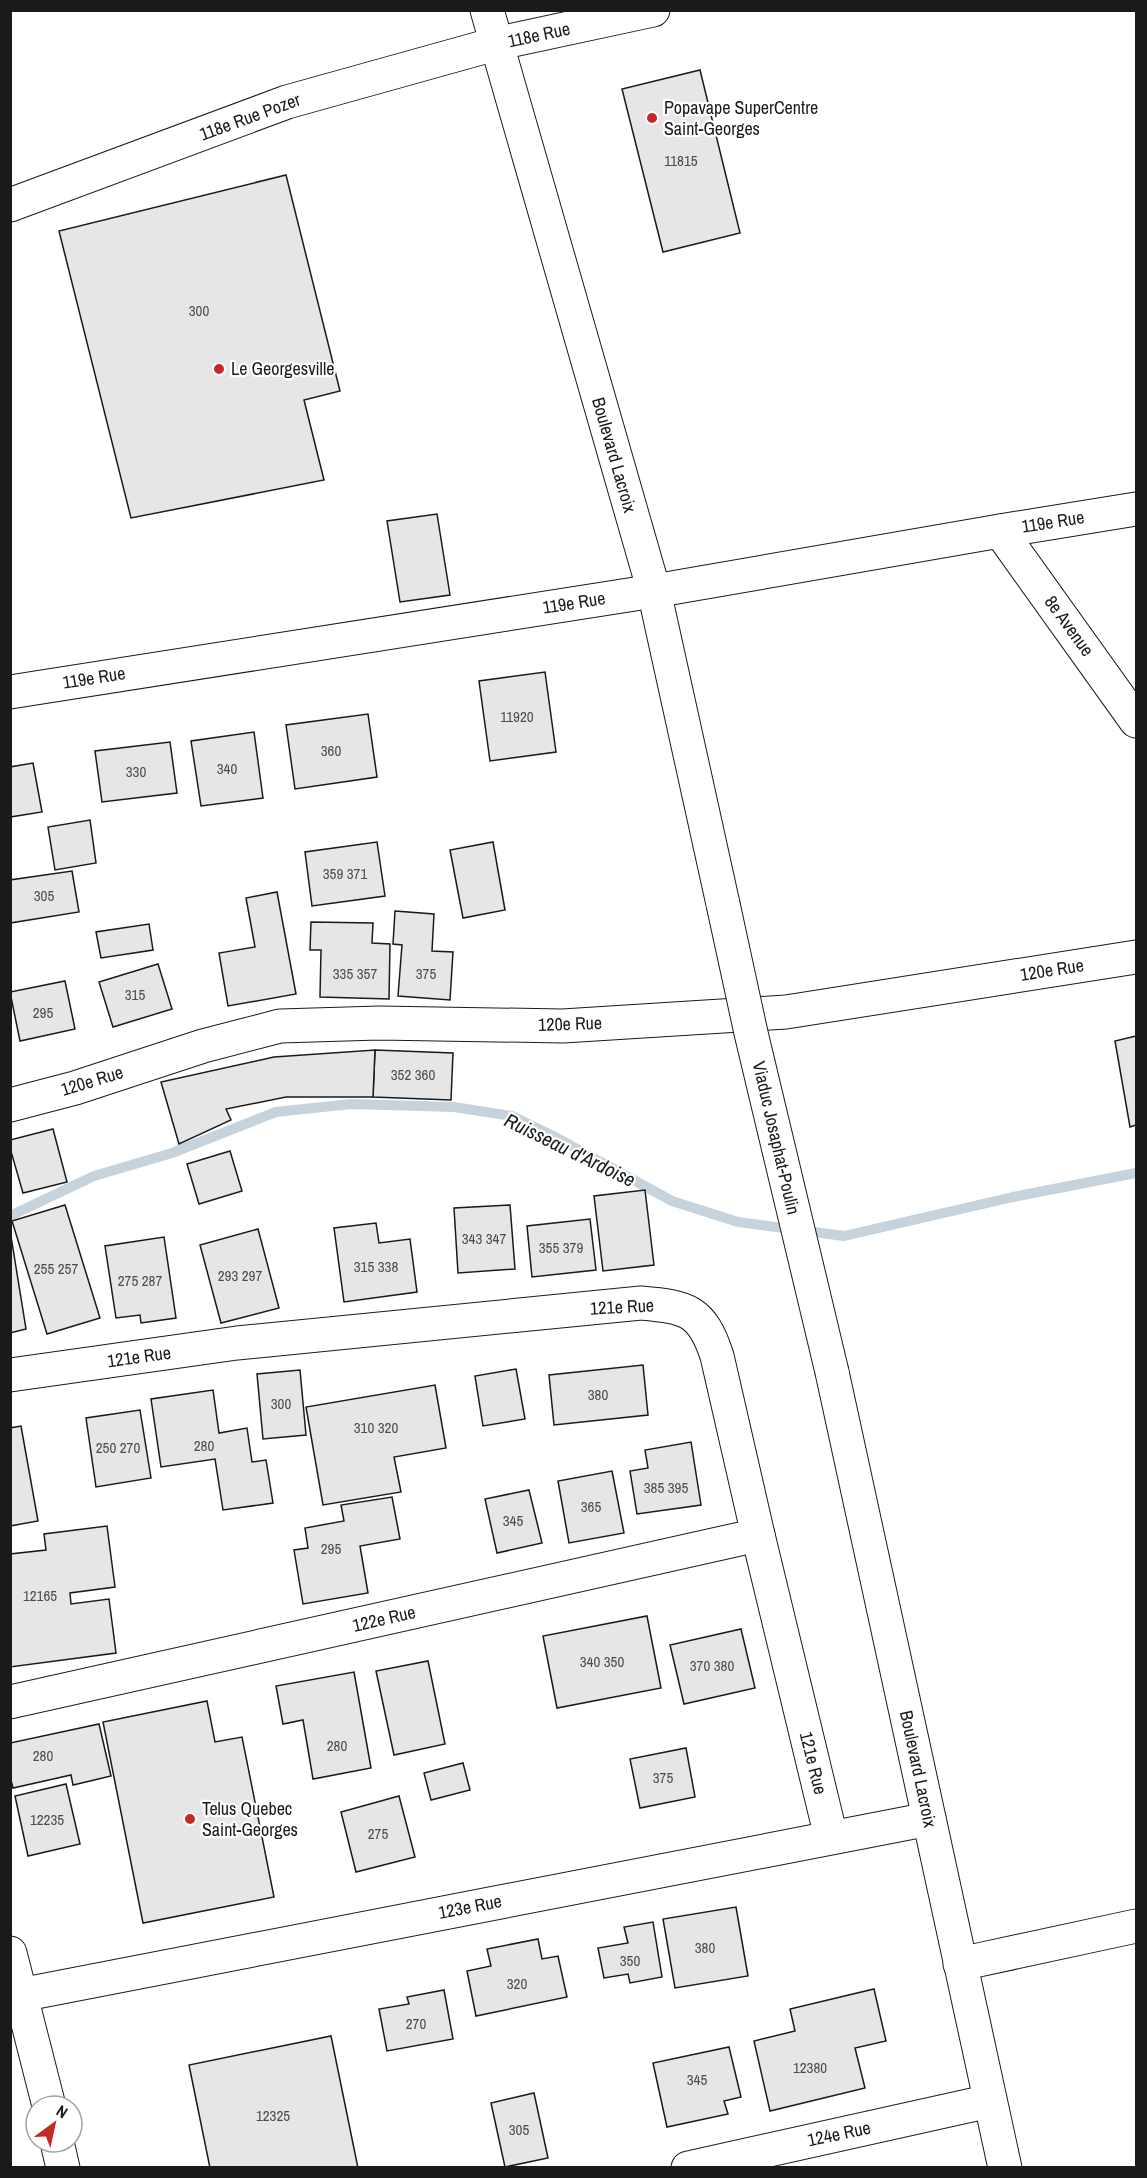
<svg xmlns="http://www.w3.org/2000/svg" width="1147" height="2178" font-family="'Archivo Narrow',sans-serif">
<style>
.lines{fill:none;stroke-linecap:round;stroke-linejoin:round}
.stream{stroke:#c6d2dc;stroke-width:10}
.building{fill:#e6e6e6;stroke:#1a1a1a;stroke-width:1.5}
.minor-casing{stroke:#1a1a1a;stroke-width:35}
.major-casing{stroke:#1a1a1a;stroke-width:35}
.minor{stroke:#fff;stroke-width:33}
.major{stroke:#fff;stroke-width:33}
.major-bridge-casing{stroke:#1a1a1a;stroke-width:35;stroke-linecap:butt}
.major-bridge{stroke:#fff;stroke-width:33}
.poi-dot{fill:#c62828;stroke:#fff;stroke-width:2}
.labels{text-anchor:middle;stroke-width:4.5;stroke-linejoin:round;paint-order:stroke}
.number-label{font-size:15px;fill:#4d4d4d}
.street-label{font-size:18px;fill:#1a1a1a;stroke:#fff}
.poi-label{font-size:18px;fill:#1a1a1a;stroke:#fff;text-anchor:start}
.water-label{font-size:20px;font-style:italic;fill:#1a1a1a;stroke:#fff}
</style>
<rect width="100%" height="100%" fill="#fff"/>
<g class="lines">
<polyline class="stream" points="10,1216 94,1176 172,1153 276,1112 351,1104 454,1107 512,1116 553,1136 672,1201 738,1222 844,1236 1013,1197 1136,1173"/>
</g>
<g class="building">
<polygon points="700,70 740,233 663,252 622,89"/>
<polygon points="286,175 340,391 304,400 324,480 131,518 59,231"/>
<polygon points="437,514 450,595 400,602 387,521"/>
<polygon points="545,672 556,752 490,761 479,681"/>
<polygon points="368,714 377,777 295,789 286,725"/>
<polygon points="254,732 263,798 201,806 191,741"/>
<polygon points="170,742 177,793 102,802 95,751"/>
<polygon points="33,763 42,812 10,817 10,767"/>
<polygon points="90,820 96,863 55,870 48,827"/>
<polygon points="377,842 385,896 312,906 305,852"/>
<polygon points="493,842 505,910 463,918 450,850"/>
<polygon points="72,871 79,912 10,923 10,880"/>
<polygon points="277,892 296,994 228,1006 219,953 255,947 246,898"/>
<polygon points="395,911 434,914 432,951 453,952 450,1000 398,996 402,945 393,944"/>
<polygon points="311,922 373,923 372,943 390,944 389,999 320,997 321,950 310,950"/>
<polygon points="149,924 153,950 101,958 96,932"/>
<polygon points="158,964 172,1009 113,1027 99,982"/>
<polygon points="65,981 75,1029 20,1041 10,992"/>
<polygon points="1136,1036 1136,1125 1130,1127 1115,1041"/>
<polygon points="375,1050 453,1053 451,1100 373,1097"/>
<polygon points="375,1050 373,1097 286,1097 226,1109 231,1120 179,1144 161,1082 274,1057"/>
<polygon points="53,1129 67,1182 23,1193 10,1148 10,1140"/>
<polygon points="230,1151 242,1191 199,1204 187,1164"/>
<polygon points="645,1190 654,1265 603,1271 594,1196"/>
<polygon points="65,1205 100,1318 47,1334 12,1221"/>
<polygon points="510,1205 515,1269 458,1273 454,1208"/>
<polygon points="590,1219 596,1270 532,1277 527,1226"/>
<polygon points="376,1223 379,1243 410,1239 417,1292 344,1302 334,1228"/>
<polygon points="258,1229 279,1308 221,1323 200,1245"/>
<polygon points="10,1230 26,1329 10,1333"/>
<polygon points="164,1237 176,1318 141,1323 140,1315 116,1318 105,1246"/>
<polygon points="643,1365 648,1415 554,1425 549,1375"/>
<polygon points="516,1369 525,1419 483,1426 475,1376"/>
<polygon points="300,1370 306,1435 263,1439 257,1374"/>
<polygon points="435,1385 446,1448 394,1457 401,1492 323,1505 306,1407"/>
<polygon points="213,1390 219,1433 247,1428 252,1462 266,1460 273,1503 223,1510 215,1459 161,1467 151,1399"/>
<polygon points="140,1410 151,1478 96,1487 86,1418"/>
<polygon points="21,1426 38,1521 10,1526 10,1428"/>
<polygon points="691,1442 701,1505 637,1514 630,1471 648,1468 645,1450"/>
<polygon points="612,1471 624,1533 569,1543 558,1481"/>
<polygon points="529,1490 542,1543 497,1553 485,1499"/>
<polygon points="392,1497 400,1539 360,1546 368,1593 303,1604 294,1550 308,1548 305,1528 344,1521 341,1505"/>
<polygon points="107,1526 115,1587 70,1593 71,1604 109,1599 116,1653 10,1667 10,1554 46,1550 44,1534"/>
<polygon points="647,1616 661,1688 557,1708 543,1636"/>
<polygon points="741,1629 755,1688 684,1704 670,1645"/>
<polygon points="428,1661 445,1744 394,1755 376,1671"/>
<polygon points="354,1672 371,1768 313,1779 303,1720 283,1724 276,1686"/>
<polygon points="207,1701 215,1742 242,1737 274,1897 143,1923 103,1722"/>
<polygon points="99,1724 111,1776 73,1785 71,1775 13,1788 10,1776 10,1743"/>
<polygon points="686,1748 695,1797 640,1808 630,1759"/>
<polygon points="463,1763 470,1790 431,1800 424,1773"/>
<polygon points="66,1784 80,1844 28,1856 15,1796"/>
<polygon points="399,1796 415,1857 356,1872 341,1812"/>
<polygon points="736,1907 748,1976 675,1988 663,1919"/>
<polygon points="653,1922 662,1977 630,1983 628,1974 604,1978 598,1948 628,1943 624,1927"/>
<polygon points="538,1939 542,1959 558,1956 567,1997 476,2016 467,1971 491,1966 487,1949"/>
<polygon points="874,1989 886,2041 855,2048 865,2088 770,2111 754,2041 795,2031 790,2009"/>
<polygon points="444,1990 453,2039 387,2051 379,2009 409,2004 407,1997"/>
<polygon points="331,2036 358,2168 210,2168 189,2065"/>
<polygon points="729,2047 741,2097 724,2101 728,2114 667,2127 653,2063"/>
<polygon points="534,2093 548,2158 505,2167 491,2103"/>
</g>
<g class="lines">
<g class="minor-casing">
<g id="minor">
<polyline points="495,44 653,10"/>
<polyline points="1000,531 1136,721"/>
<polyline points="10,692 654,591 1000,531 1136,509"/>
<polyline points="10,1105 75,1088 203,1046 280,1026 379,1023 563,1026 786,1012 1136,957"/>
<path d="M 10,1375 L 237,1343 L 641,1303 C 687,1307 702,1310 717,1356 L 758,1535 L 831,1837"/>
<polyline points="10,1702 758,1535"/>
<polyline points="10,1953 49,2106"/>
<polyline points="960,1964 1136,1926"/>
<polyline points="10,1997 929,1819"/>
<polyline points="57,2142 63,2168"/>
<polyline points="688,2168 990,2101"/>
</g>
</g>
<g class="major-casing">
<g id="major">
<polyline points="487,10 654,591 723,904"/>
<polyline points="10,205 287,102 495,44"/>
<polyline points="832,1372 1005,2168"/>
</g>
</g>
<use href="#minor" class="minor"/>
<use href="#major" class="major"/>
<g class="major-bridge-casing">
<polyline id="major-bridge" points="723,904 751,1033 832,1372"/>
</g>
<use href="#major-bridge" class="major-bridge"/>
</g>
<g class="poi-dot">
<circle cx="652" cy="118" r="6"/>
<circle cx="219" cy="369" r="6"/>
<circle cx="190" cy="1819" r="6"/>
</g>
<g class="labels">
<g class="number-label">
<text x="681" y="166">11815</text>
<text x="199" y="316">300</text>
<text x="517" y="722">11920</text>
<text x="331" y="756">360</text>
<text x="227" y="774">340</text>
<text x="136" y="777">330</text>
<text x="345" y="879">359 371</text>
<text x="44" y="901">305</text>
<text x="355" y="979">335 357</text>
<text x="426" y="979">375</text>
<text x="135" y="1000">315</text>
<text x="43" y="1018">295</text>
<text x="413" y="1080">352 360</text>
<text x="484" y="1244">343 347</text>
<text x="561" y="1253">355 379</text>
<text x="376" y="1272">315 338</text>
<text x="56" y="1274">255 257</text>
<text x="240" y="1281">293 297</text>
<text x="140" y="1286">275 287</text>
<text x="598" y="1400">380</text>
<text x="281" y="1409">300</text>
<text x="376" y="1433">310 320</text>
<text x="204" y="1451">280</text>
<text x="118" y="1453">250 270</text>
<text x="666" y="1493">385 395</text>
<text x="591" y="1512">365</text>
<text x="513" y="1526">345</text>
<text x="331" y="1554">295</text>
<text x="40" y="1601">12165</text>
<text x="602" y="1667">340 350</text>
<text x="712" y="1671">370 380</text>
<text x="337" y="1751">280</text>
<text x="43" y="1761">280</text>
<text x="663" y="1783">375</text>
<text x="47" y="1825">12235</text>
<text x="378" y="1839">275</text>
<text x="705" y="1953">380</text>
<text x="630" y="1966">350</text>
<text x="517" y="1989">320</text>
<text x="416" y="2029">270</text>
<text x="810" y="2073">12380</text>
<text x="697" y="2085">345</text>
<text x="273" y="2121">12325</text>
<text x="519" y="2135">305</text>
</g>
<g class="street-label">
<text transform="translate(539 35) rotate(-12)" y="6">118e Rue</text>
<text transform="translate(250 117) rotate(-20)" y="6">118e Rue Pozer</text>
<text transform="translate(614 455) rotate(74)" y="6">Boulevard Lacroix</text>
<text transform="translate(1053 522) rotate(-9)" y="6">119e Rue</text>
<text transform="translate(574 603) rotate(-9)" y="6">119e Rue</text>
<text transform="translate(1069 626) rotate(54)" y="6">8e Avenue</text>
<text transform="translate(94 678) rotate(-9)" y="6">119e Rue</text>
<text transform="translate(1052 970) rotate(-9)" y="6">120e Rue</text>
<text transform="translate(570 1024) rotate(-2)" y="6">120e Rue</text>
<text transform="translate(92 1081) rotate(-17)" y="6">120e Rue</text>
<text transform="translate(776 1138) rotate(77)" y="6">Viaduc Josaphat-Poulin</text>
<text transform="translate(622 1307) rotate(-3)" y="6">121e Rue</text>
<text transform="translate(139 1357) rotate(-8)" y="6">121e Rue</text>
<text transform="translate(384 1619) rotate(-13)" y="6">122e Rue</text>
<text transform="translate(813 1763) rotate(76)" y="6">121e Rue</text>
<text transform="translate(918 1769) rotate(78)" y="6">Boulevard Lacroix</text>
<text transform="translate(470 1907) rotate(-11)" y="6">123e Rue</text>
<text transform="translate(839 2134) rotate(-12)" y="6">124e Rue</text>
</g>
<g class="poi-label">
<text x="664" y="114">Popavape SuperCentre<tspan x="664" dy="21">Saint-Georges</tspan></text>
<text x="231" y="375">Le Georgesville</text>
<text x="202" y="1815">Telus Quebec<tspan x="202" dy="21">Saint-Georges</tspan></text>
</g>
<g class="water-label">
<text transform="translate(570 1150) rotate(26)" y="7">Ruisseau d'Ardoise</text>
</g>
</g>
<rect width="1147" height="2178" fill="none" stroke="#1a1a1a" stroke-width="24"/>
<g transform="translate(54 2124) rotate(33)"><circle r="28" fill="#ffffff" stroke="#a3a3a3" stroke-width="1.5"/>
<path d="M0-4.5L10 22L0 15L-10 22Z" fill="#c62828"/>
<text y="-9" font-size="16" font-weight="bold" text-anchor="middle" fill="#1a1a1a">N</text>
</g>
</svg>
